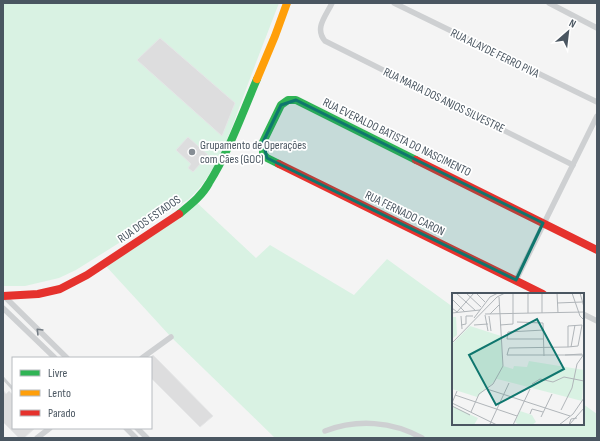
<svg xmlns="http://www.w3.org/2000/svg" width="600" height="441" font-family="'Sofia Sans Condensed',sans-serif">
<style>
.green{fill:#d9f2e3}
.building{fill:#ddddde;stroke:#e5e6e7}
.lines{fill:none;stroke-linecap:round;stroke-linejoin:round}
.lane{stroke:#ced0d2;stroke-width:3}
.street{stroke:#ced0d2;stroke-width:5.5}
.fast{stroke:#30b455;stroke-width:8}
.slow{stroke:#ff9f0a;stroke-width:8}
.jam{stroke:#e5322d;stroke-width:8}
.oneway{stroke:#727b83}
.marked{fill:#0f766e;fill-opacity:0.2;stroke:#0f766e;stroke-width:3;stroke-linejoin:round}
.poi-dot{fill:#868d94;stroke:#fff;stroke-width:1.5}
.labels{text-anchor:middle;stroke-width:3.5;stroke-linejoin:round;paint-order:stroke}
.street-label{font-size:12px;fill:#4a5661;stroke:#fff}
.poi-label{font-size:12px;fill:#4a5661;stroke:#fff;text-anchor:start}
.inset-road{fill:none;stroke:#b0b5b9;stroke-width:1}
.view{fill:#0f766e;fill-opacity:0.15;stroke:#0f766e;stroke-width:2}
.inset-edge{fill:none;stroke:#4a5661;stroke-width:2}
</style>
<rect width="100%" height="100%" fill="#f4f4f4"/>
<g class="green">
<path d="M 3,3 L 279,3 C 268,32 256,62 245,92 C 231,129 219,171 189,199 L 76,270 L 59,278 L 25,286 L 3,286 Z"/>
<polygon points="194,200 256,258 270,245 354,295 387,259 453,307 453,424 583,424 583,404 597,414 597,438 275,438 171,337 104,264"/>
</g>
<g class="building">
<polygon points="160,38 235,103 222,136 137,60"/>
<polygon points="188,137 208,155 193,172 188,168 191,164 176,150"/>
<polygon points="153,355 213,416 200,427 151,378 151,357"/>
<polygon points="3,390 6,394 9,391 13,395 13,428 35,428 24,438 19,438 3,422"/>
</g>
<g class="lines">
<polyline class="lane" points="3,378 13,389"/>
<g class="street">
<path d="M 332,3 C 326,16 314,28 325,41 L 573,165"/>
<polyline points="394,3 597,102"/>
<polyline points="549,3 597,28"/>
<polyline points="516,280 597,116"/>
<polyline points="4,296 67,358"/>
<polyline points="3,308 55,358"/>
<polyline points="583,314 597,321"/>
<polyline points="142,358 171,337"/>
<polyline points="126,428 136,438"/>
<polyline points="137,428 147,438"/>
<path d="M 325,431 C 357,419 392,421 422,438"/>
<polyline points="37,438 50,428"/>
</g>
<g class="fast">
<polyline points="279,164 267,158 263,154 263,142 281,105 288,100 296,100 416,160"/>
<path d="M 179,214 C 190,205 202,196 209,183 C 229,151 242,114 257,79"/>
</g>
<polyline class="slow" points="257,79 275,36 287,3"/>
<g class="jam">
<polyline points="416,160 597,250"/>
<polyline points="279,164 543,294"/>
<polyline points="3,296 38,294 60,289 87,275 179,214"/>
</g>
</g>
<defs><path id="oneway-chevron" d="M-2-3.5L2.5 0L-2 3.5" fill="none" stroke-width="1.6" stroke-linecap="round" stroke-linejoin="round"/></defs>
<use class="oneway" href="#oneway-chevron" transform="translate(39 331) rotate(-135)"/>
<path class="marked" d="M 296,100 L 543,223 L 516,280 L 267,158 L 263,142 L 281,105 Z"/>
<circle class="poi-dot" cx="192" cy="152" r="4"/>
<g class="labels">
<g class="street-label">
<text transform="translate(495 53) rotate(26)" y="4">RUA ALAYDE FERRO PIVA</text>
<text transform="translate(444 100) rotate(26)" y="4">RUA MARIA DOS ANJOS SILVESTRE</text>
<text transform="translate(397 137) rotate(26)" y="4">RUA EVERALDO BATISTA DO NASCIMENTO</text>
<text transform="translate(405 213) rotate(26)" y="4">RUA FERNADO CARON</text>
<text transform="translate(149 219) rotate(-35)" y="4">RUA DOS ESTADOS</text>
</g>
<g class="poi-label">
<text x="200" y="149">Grupamento de Operações<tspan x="200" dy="14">com Cães (GOC)</tspan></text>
</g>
</g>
<g transform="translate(452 293)">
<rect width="132" height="132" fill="#f4f4f4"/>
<path d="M 0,24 L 4,24 L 5,42 L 0,46 ZM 18,33 L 49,43 L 51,73 L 61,76 L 62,73 L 75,74 L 77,68 L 132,77 L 130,108 L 45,86 L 25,104 L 0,96 L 0,51 ZM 0,113 L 26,125 L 22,132 L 0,132 ZM 68,118 L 80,122 L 84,129 L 80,132 L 67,132 L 63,129 Z" fill="#d9f2e3"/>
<path class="inset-road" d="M 4,0 L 24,18M 14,0 L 29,14M 24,0 L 33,9M 76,0 L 76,20M 90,0 L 90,20M 105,0 L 106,20M 120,0 L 128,23 L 132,27M 128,0 L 132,14M 0,6 L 13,19M 105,10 L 130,9M 0,15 L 5,19 L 22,0M 0,20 L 28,17M 33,21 L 132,19M 38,21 L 47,12M 33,22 L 36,38M 9,23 L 10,36M 37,23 L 39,38M 22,25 L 38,4 L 46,0M 65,29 L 91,30 L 92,63M 9,32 L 14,31 L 14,23 L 21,23M 22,32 L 36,31M 48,32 L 61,31 L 61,0M 92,37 L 56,39 L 55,46 L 92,46M 0,50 L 45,4 L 53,0M 116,54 L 116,33 L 130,32 L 126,53 L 116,54 L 57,55 L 55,62 L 132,62M 119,54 L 123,32M 113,62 L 130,61M 80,91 L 88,86 L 101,89 L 112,84 L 132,88M 35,96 L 118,123M 3,102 L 65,123M 0,110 L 5,98M 0,110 L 45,132M 0,113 L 18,122M 109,117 L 120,95 L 125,71 L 132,61M 19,119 L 27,101 L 41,91 L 51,73 L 47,4M 78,121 L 80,116 L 91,119M 89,124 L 100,101M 38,131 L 57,90M 61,132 L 78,96M 107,132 L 121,121 L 132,105M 117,132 L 132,115M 117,132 L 119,126 L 125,125"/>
<path class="view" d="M 85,26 L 112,76 L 44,112 L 17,62 Z"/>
<rect width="132" height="132" class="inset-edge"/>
</g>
<rect width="600" height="441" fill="none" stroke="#4a5661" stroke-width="8"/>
<rect x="12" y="357" width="140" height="72" fill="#ffffff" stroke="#b7bbc0"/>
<rect x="20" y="370" width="20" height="6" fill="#30b455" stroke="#b7bbc0"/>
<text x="48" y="377" font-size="12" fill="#4a5661">Livre</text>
<rect x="20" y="390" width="20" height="6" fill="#ff9f0a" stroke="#b7bbc0"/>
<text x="48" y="397" font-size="12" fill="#4a5661">Lento</text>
<rect x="20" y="410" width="20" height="6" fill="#e5322d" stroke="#b7bbc0"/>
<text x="48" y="417" font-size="12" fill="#4a5661">Parado</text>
<g transform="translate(568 32) rotate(28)" stroke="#ffffff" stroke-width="3" paint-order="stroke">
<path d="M0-3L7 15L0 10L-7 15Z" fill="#4a5661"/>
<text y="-6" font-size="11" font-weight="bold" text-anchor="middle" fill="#4a5661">N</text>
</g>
</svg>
